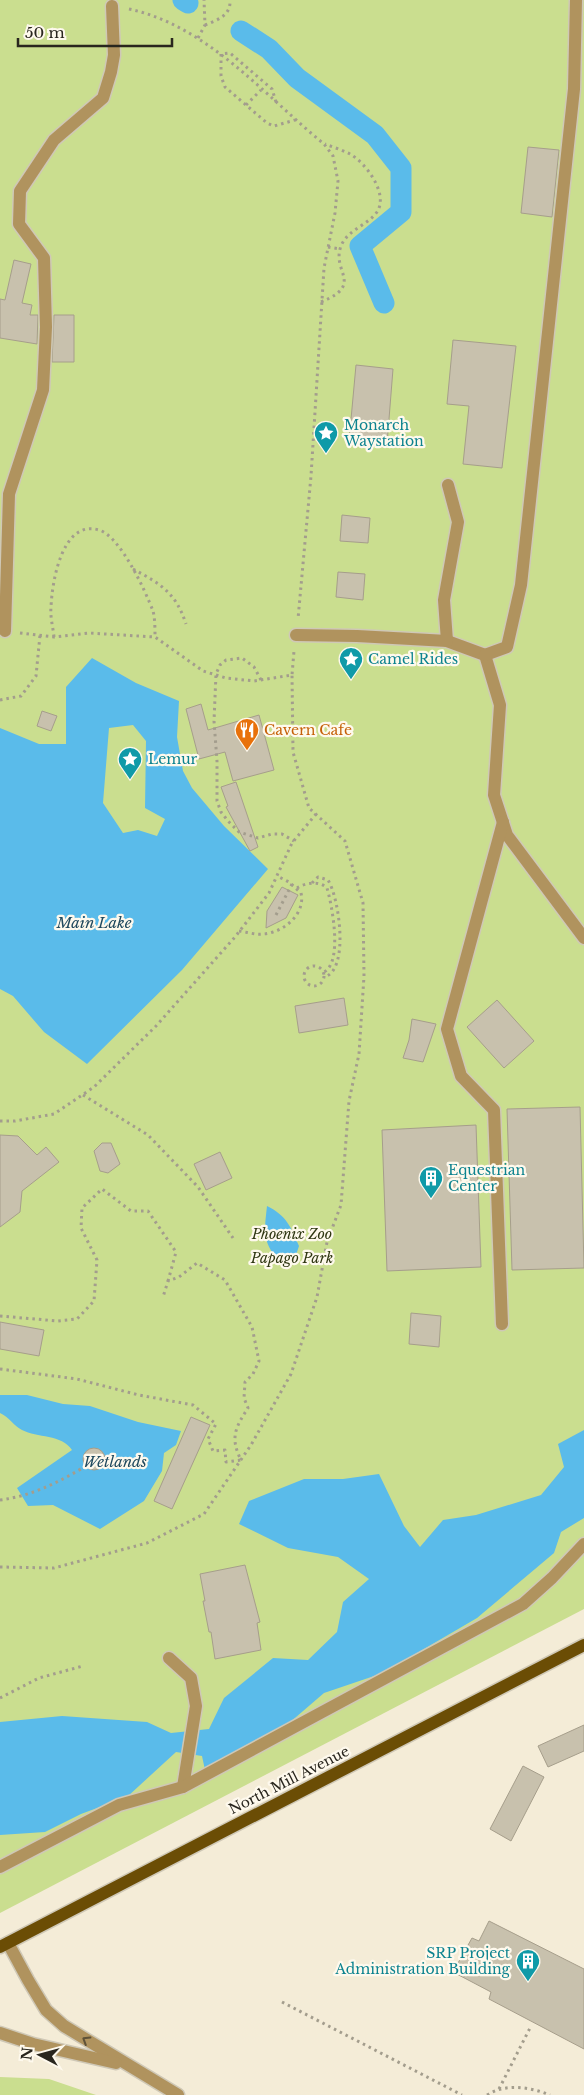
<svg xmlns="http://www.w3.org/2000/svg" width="584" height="2095" font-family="'Libre Baskerville',serif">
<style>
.green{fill:#cade8f}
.water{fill:#5abbea;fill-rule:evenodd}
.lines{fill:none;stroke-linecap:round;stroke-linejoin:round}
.canal{stroke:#5abbea;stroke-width:21}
.building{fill:#c8c1ad;stroke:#a69e8b}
.minor-casing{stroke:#cfc8b6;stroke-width:15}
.major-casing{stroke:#cfc8b6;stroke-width:15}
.path{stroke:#a39d8d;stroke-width:3;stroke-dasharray:2.5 4;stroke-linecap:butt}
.minor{stroke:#b0935e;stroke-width:12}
.major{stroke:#6b4d05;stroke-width:12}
.oneway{stroke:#5f5238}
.labels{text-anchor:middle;stroke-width:4.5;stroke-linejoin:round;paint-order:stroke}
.culture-label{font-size:14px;fill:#0d838f;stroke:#fef9ed;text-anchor:start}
.food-label{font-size:14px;fill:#c56008;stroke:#fef9ed;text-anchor:start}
.park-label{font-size:14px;font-style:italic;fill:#2f3712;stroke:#fef9ed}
.street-label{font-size:14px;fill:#29261e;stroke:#fef9ed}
.water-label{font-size:15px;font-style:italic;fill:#20495e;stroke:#fef9ed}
</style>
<rect width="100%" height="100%" fill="#f4ecd7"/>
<g class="green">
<polygon points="0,0 584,0 584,1609 0,1913"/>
<polygon points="0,2077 49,2079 96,2095 0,2095"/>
</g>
<g class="water">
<path d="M 92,658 L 136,683 L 179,701 L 177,737 L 183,771 L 192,788 L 224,826 L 268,869 L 182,970 L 87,1064 L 44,1032 L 13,996 L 0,989 L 0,728 L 39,744 L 66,744 L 66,687 ZM 133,725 L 146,741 L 145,808 L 165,819 L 157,836 L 138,830 L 123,833 L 103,803 L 109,728 Z"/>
<path d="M 267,1206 C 286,1215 291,1227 299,1246 L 294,1261 L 282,1264 C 262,1243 264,1233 267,1206 Z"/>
<path d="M 0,1395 L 27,1395 L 63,1404 L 90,1406 L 138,1422 L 181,1431 L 176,1445 L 164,1453 L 162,1471 L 144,1501 L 100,1529 L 53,1505 L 28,1506 L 17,1488 L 72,1450 C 62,1434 37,1438 22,1430 C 14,1426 9,1417 0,1413 Z"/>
<polygon points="584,1430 584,1518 561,1532 554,1553 477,1618 383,1673 324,1693 274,1736 205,1770 202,1756 176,1752 127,1797 81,1814 45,1832 0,1835 0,1722 62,1716 147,1722 171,1733 209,1729 224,1698 273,1658 308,1660 337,1632 343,1602 369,1579 338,1557 288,1548 239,1524 249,1501 304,1479 343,1479 379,1474 404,1526 420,1547 443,1520 476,1515 541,1495 564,1467 558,1444"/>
</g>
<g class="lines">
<g class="canal">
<polyline points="183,0 188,3"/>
<polyline points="241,31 269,49 297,78 375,135 401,168 401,212 360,246 384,303"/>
</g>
</g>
<g class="building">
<polygon points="528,147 559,150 552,217 521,213"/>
<polygon points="14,260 31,264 22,303 32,305 30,315 38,315 37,344 0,338 0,299 5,300"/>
<polygon points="54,315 74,315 74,362 52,362"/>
<polygon points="453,340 516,346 502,468 463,464 469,406 447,404"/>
<polygon points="356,365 393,369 387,444 349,441"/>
<polygon points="342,515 370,518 368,543 340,541"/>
<polygon points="338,572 365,574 363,600 336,597"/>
<polygon points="201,704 208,730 259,715 274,770 233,781 225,752 199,759 186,709"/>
<polygon points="42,711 57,716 51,731 37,726"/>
<polygon points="236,782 258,847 250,851 226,807 228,806 221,787"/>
<polygon points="282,887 298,895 286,918 266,928 267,911"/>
<polygon points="344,998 348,1025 299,1033 295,1006"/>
<polygon points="497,1000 534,1041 504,1068 467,1027"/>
<polygon points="412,1019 436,1024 423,1062 403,1058 409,1040"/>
<polygon points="580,1107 584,1268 512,1270 507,1109"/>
<polygon points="476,1125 481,1267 387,1271 382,1130"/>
<polygon points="0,1135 18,1136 37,1155 46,1147 59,1162 22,1191 20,1212 0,1227"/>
<polygon points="102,1143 111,1143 120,1164 108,1173 100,1171 94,1151"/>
<polygon points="220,1152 232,1178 206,1190 194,1164"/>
<polygon points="411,1313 441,1316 439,1347 409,1344"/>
<polygon points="0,1322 44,1330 39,1356 0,1349"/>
<polygon points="191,1417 210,1425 172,1509 154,1501"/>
<circle cx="94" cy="1459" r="11"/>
<polygon points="245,1565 260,1622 257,1623 261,1650 215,1659 211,1632 209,1632 203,1601 205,1601 200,1574"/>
<polygon points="584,1725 584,1751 548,1767 538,1746"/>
<polygon points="523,1766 544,1777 511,1841 490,1829"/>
<polygon points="489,1921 584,1969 584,2049 489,1999 491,1992 453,1972 472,1938 479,1941"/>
</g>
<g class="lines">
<g class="minor-casing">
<g id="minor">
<polyline points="5,631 9,494 43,390 46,327 44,258 19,224 20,191 54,140 103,98 111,72 114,55 112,6"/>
<polyline points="296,635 357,636 447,641 485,655 500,705 494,795 507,835 584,938"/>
<polyline points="447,641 444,600 458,522 448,485"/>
<polyline points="485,655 507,647 521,585 574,89 576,0"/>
<polyline points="502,1324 494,1110 461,1076 447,1029 503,822"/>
<polyline points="169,1658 191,1678 196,1706 183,1787"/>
<polyline points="0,1867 119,1805 183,1787 523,1604 552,1578 584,1544"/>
<polyline points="8,1943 28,1980 46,2010 64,2026 178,2095"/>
<polyline points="0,2033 33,2044 116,2063"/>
</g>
</g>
<g class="major-casing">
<polyline id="major" points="0,1947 584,1645"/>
</g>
<g class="path">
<path d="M 129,9 C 208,26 264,95 324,144 L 333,156 L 338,181 L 335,213 L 324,268 L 311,476 L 298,619"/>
<path d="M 205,25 C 217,20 231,16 230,0"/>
<polyline points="198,38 205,25 204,0"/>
<polyline points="276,102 272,89 230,53 221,54 221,76 225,87 267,123 274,126 295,120"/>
<polyline points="246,105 261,90"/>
<polyline points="328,247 340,249"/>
<path d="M 321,302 C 365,284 331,272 341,246 C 347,230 368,225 377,212 C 389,194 366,163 350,154 C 342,150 333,147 325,144"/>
<path d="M 133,569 C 161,584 176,593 186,624"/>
<polyline points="20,633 54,637 89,633 155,637 203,671 226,678 254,681 292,675 294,651"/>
<path d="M 54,637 C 53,627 50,617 51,607 C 52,582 62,519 99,530 C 120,536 145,590 153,611 C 155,618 155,629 155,637"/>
<polyline points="261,680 254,667 242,658 226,660 220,665 216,674 214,721 217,761 217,801 221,812 228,821 239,832 258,838 272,834 282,834 294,841"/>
<polyline points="0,700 21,696 36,676 40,635"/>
<path d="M 312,883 L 318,877 L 328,880 C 339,897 350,971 324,977"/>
<path d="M 297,888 C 305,883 319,880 327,888 C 332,905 343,962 324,972"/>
<polyline points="276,915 292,884"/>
<path d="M 239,931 C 247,932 255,935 263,934 C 283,933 306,914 301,893 L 289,882 L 277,876"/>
<circle cx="314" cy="976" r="10"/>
<polyline points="83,1095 148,1135 198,1187 233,1238"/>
<polyline points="0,1121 15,1121 54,1114 94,1087 156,1026 235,937 269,893 292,843 316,814"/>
<polyline points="0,1316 58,1321 77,1319 94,1301 97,1260 81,1228 82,1208 102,1189 131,1211 148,1211 176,1252 168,1281"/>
<path d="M 0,1369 L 77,1379 L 139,1395 L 193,1405 L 216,1424 L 208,1439 L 213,1451 L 225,1450 L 226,1462 L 241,1460 C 230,1438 235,1428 248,1408 L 244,1398 L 245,1382 L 253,1374 L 259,1361 L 252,1327 L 225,1280 L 197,1263 L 179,1277 L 168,1281 L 163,1297"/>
<path d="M 0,1500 C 32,1496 59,1482 86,1466"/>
<polyline points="0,1567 54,1568 147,1543 204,1514 251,1445 291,1374 317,1297 327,1242 341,1205 349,1101 359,1054 364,976 363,903 345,841 309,808 293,752 292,675"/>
<polyline points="0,1698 39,1678 83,1666"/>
<polyline points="282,2002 462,2095"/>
<polyline points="499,2089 531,2026"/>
<path d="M 487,2095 C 506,2083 530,2087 550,2095"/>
</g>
<use href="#minor" class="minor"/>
<use href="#major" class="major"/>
</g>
<defs><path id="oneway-chevron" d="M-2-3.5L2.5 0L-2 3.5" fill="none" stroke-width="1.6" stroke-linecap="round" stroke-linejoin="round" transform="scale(1.25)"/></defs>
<use class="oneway" href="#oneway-chevron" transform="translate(86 2040) rotate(-148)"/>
<defs>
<g id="sight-pin" transform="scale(1.25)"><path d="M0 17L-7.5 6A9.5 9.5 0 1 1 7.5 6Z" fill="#0f9aa8" stroke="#fef9ed"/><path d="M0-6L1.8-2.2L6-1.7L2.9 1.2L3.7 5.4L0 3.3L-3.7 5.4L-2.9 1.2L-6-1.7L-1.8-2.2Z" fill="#fff"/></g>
<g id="restaurant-pin" transform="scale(1.25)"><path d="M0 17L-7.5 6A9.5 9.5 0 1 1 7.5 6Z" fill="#e8710a" stroke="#fef9ed"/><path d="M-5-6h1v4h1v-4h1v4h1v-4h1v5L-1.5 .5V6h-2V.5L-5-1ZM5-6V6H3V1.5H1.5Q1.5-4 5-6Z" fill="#fff"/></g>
<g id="building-pin" transform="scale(1.25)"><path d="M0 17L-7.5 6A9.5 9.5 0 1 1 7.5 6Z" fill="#0f9aa8" stroke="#fef9ed"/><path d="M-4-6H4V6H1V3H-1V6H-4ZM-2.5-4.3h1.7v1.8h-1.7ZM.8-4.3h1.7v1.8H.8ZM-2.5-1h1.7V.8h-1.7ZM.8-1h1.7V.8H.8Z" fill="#fff"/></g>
</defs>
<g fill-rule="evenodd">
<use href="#sight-pin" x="326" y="433"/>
<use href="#sight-pin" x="351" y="659"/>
<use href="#restaurant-pin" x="247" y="730"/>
<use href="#sight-pin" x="130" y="759"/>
<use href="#building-pin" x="431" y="1178"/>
<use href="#building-pin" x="528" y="1961"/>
</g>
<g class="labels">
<g class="culture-label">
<text x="344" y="430">Monarch<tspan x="344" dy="16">Waystation</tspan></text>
<text x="368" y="664">Camel Rides</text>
<text x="148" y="764">Lemur</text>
<text x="448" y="1175">Equestrian<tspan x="448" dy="16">Center</tspan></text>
<text x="510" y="1958" text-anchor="end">SRP Project<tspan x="510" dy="16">Administration Building</tspan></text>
</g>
<g class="food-label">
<text x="264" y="735">Cavern Cafe</text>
</g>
<g class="park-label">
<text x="292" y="1239">Phoenix Zoo</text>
<text x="292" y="1263">Papago Park</text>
</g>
<g class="street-label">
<text transform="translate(289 1780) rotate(-27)" y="5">North Mill Avenue</text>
</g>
<g class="water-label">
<text x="94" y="928">Main Lake</text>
<text x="115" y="1467">Wetlands</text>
</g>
</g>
<g transform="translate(40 2055) rotate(276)" stroke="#fef9ed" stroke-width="4" paint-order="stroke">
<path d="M0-4L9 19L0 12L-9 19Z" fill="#29261e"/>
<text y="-8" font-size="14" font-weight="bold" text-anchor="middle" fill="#29261e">N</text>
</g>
<path d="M18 38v8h154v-8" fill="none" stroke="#29261e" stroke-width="2.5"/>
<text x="25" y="38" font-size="15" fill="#29261e" stroke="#fef9ed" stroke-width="4" paint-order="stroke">50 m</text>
</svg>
